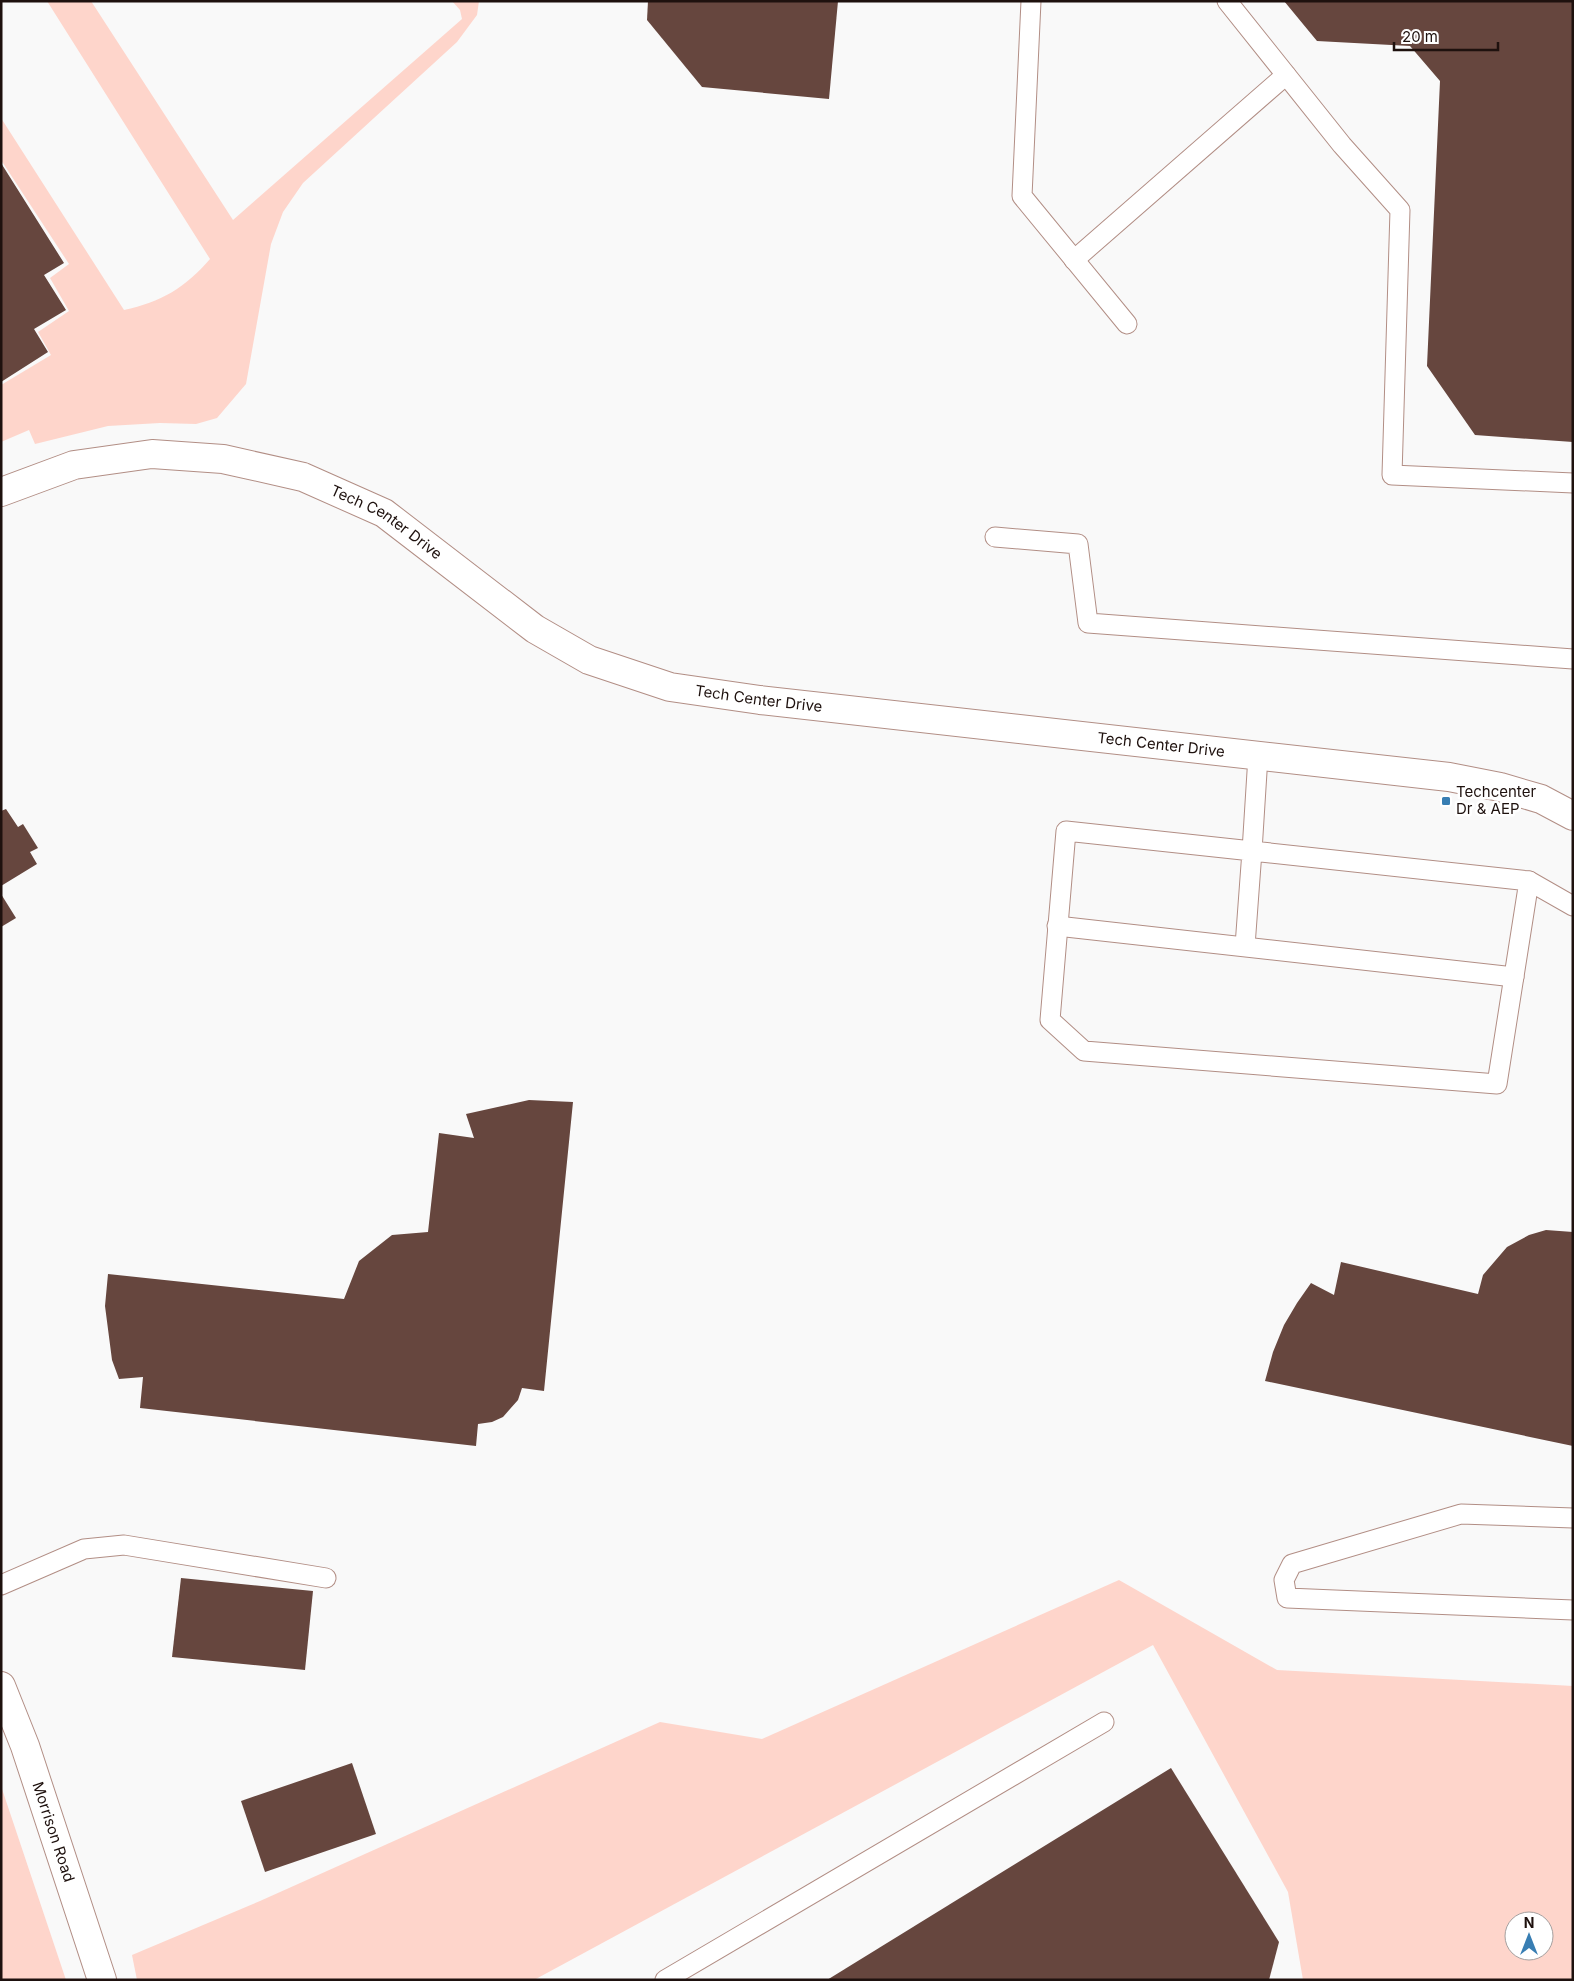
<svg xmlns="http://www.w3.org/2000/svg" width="1574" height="1981" font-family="Inter,sans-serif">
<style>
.green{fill:#fed5cb;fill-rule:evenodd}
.building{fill:#66463e}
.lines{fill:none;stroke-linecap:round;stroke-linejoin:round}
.service-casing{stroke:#b28e85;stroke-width:21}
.minor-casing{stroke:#b28e85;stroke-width:30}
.tertiary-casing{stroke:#b28e85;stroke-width:30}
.service{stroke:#fff;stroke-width:19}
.minor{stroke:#fff;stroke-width:28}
.tertiary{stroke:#fff;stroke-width:28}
.poi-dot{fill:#387eb3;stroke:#fff;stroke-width:2}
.labels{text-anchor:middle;stroke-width:5;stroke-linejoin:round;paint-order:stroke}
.street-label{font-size:15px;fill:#1e110e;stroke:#fff}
.poi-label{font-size:15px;fill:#1e110e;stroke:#fff;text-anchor:start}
</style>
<rect width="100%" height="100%" fill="#f9f9f9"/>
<g class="green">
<path d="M 47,1 L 91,1 L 233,220 L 462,19 L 460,10 L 452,1 L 479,1 L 477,15 L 457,42 L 303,183 L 283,212 L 271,244 L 246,384 L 217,418 L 196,424 L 160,423 L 108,426 L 35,444 L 29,430 L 1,442 L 1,385 L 51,355 L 38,332 L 69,311 L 50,278 L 69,264 L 1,160 L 1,118 L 124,310 C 161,302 185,288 210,259 Z"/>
<path d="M 1119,1580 L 1277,1670 L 1573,1686 L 1573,1980 L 1303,1980 L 1288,1892 L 1153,1645 L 534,1980 L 137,1980 L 132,1955 L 260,1901 L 660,1722 L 762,1739 ZM 1514,1921 L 1544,1921 L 1544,1951 L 1514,1951 Z"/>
<polygon points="1,1786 66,1980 67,1980 1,1980"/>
</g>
<g class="building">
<polygon points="648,1 838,1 829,99 702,87 647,20"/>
<polygon points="1284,1 1573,1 1573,442 1475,435 1427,366 1440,81 1410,46 1317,41"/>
<polygon points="1,163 64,263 44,275 66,310 34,329 48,352 1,382"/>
<polygon points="6,809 18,827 23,824 38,848 30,852 37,864 1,886 1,811"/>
<polygon points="1,894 16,918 1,927"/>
<polygon points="529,1100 573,1102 544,1391 522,1388 518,1400 503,1417 492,1422 478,1424 476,1446 140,1408 143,1377 119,1379 112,1360 105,1306 108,1274 344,1299 359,1261 392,1235 428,1232 439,1133 474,1138 466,1114"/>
<polygon points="1546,1230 1573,1232 1573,1446 1265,1381 1273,1352 1284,1325 1297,1303 1311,1283 1334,1295 1341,1262 1478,1294 1483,1275 1507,1247 1529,1235"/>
<polygon points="181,1578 313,1591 305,1670 172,1657"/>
<polygon points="352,1763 376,1834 265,1872 241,1801"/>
<polygon points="1171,1768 1279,1942 1269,1980 827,1980"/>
</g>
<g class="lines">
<g class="service-casing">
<g id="service">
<polyline points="1031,1 1022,196 1127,324"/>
<polyline points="1227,1 1342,145 1400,210 1392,475 1573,483"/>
<polyline points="1074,260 1286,75"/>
<polyline points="995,537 1078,544 1088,623 1573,659"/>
<polyline points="1529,881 1573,906"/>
<polyline points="1057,926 1514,977"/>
<polyline points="1245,946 1252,851 1529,881 1497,1084 1084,1051 1050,1020 1066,831 1252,851 1258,756"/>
<polyline points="1573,1518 1461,1514 1292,1564 1284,1580 1287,1598 1573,1610"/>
<polyline points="1,1585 84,1549 124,1545 326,1578"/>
<polyline points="665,1980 1104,1722"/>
</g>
</g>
<g class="minor-casing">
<g id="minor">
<path id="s1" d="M 1,492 L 74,465 L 152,454 L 223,459 L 303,477 L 384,513 L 535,629 L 589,660 L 670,687 L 760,700 L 1449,777 L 1500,787 L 1541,799 L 1573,816"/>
</g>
</g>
<g class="tertiary-casing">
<g id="tertiary">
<path id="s2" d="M 1,1686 L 25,1746 L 102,1980"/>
</g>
</g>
<use href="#service" class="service"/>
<use href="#minor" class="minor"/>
<use href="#tertiary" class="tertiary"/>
</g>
<rect class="poi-dot" x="1441" y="796" width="10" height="10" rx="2.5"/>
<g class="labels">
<g class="street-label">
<text dy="5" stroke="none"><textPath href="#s1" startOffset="405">Tech Center Drive</textPath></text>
<text dy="5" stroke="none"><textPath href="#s1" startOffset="826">Tech Center Drive</textPath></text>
<text dy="5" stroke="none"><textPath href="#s1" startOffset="1231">Tech Center Drive</textPath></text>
<text dy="5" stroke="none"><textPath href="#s2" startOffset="155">Morrison Road</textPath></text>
</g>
<g class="poi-label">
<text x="1456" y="797">Techcenter<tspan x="1456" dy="17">Dr &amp; AEP</tspan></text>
</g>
</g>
<rect width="1574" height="1981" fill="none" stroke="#1e110e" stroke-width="5"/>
<g transform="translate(1529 1936)"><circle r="24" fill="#ffffff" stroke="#a5a09f"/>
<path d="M0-4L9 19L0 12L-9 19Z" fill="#387eb3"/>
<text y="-8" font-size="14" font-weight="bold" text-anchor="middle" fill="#1e110e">N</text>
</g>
<path d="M1394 42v8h104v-8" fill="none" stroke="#1e110e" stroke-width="2.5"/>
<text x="1402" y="42" font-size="15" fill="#1e110e" stroke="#ffffff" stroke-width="4" paint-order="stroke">20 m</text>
</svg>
